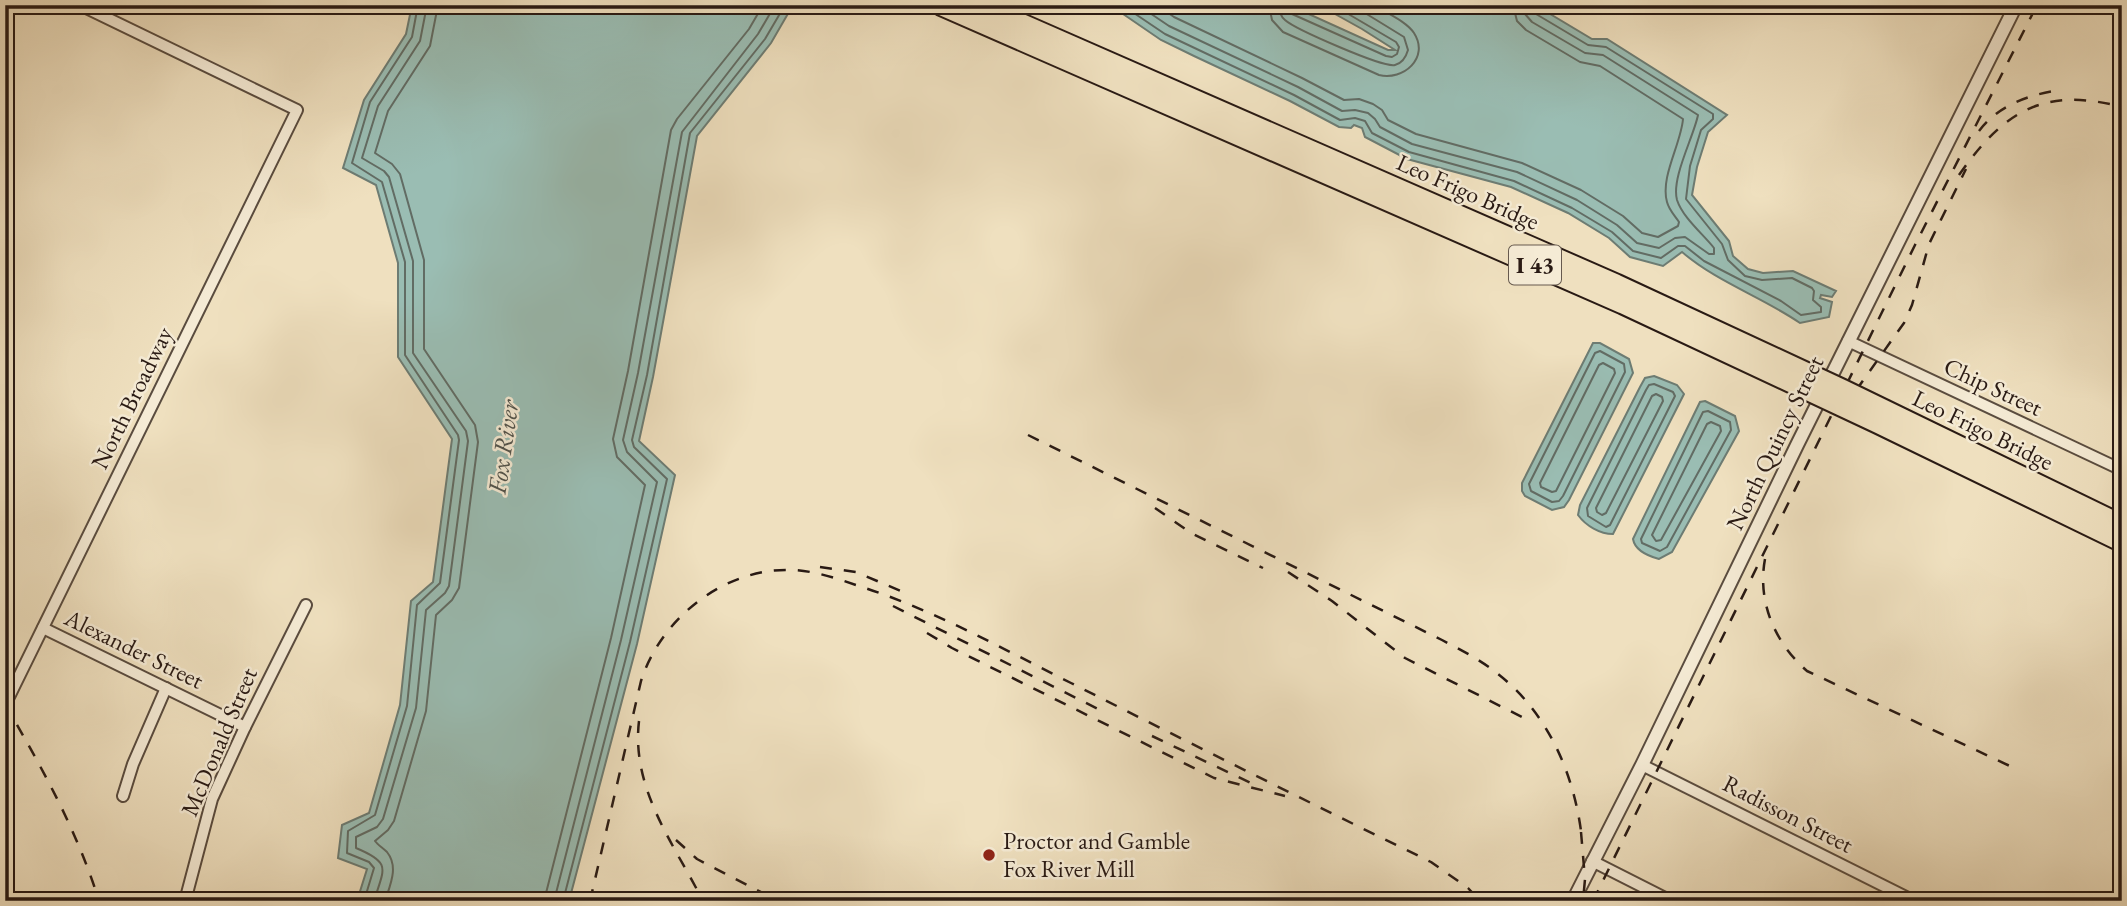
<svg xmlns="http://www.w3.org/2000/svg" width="2127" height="906" font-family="'EB Garamond',serif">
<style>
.water{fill:#9abdb3;stroke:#6d7c73;stroke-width:2}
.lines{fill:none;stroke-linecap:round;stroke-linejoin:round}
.shore{stroke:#626c64;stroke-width:2}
.minor-casing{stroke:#5a4c3f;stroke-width:14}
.tertiary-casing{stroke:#5a4c3f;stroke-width:16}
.minor{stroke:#f5ebd5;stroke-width:10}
.tertiary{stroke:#f5ebd5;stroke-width:12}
.rail{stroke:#291a14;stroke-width:2.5;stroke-dasharray:12 12;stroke-linecap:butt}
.motorway-bridge-casing{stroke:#291a14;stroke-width:23;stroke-linecap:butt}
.motorway-bridge{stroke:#efe0bf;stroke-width:19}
.poi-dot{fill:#8f2418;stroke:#f5ebd5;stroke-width:2.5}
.labels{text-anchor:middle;stroke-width:5;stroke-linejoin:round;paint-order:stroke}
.shield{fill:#f5ebd5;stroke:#66594e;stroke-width:2}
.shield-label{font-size:23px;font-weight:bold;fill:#291a14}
.street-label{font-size:24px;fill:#291a14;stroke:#f5ebd5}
.poi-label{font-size:24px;fill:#291a14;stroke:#f5ebd5;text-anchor:start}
.water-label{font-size:26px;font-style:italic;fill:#51534c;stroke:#f5ebd5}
</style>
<rect width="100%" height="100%" fill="#efe0bf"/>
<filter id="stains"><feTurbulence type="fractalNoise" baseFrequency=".00286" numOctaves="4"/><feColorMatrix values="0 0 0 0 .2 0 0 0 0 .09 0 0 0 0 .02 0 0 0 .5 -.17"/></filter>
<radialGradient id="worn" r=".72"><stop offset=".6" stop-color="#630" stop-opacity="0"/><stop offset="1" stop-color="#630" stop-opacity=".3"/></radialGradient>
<g class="water">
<polygon points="412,5 793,5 771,43 697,136 653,377 639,441 675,475 637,644 569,901 357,901 367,869 338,858 342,825 369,813 400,705 411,601 433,582 452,439 398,357 398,263 376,185 343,168 364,100 406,34"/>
<path d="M 1110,5 L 1289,5 L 1388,50 L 1395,50 L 1362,29 L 1319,5 L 1535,5 L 1592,39 L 1607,39 L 1727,115 L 1708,132 L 1697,167 L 1692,195 L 1729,241 L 1733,256 L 1748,269 L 1763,273 L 1793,271 L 1836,291 L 1832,297 L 1821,295 L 1820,298 L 1832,302 L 1829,317 L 1800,323 C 1762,297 1717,282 1682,252 L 1663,266 L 1630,257 L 1609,238 L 1568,213 L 1511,187 L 1407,159 L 1365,137 L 1362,128 L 1354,125 L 1351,128 L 1339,127 L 1290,101 L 1194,56 L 1161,40 Z"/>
<polygon points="1593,343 1600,343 1629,359 1633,373 1569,500 1564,507 1552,510 1525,496 1522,491 1522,483"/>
<path d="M 1654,376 L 1677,385 L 1684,394 L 1613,534 C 1600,534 1586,526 1578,515 L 1580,505 L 1640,387 L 1645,378 Z"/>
<path d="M 1705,401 L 1735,416 L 1739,431 L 1672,552 L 1659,559 C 1648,556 1635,551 1633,539 L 1700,402 Z"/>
</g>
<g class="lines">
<g class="shore">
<polyline points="1122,5 1165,34 1294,95 1340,120 1355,118 1365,121 1372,133 1409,152 1514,181 1572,208 1612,232 1633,251 1661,258 1678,246 1685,246 1704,261 1781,301 1801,315 1821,312 1821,307 1813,300 1814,291 1812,288 1792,278 1762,280 1745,276 1728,260 1722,244 1686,199 1690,166 1701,130 1713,119 1713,114 1606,47 1588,45 1536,14 1533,5"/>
<path d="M 1138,5 L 1169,26 L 1298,87 L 1342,111 L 1355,110 L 1368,113 L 1375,119 L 1380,127 L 1412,144 L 1517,172 L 1577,200 L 1617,225 L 1637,243 L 1659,248 L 1675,238 L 1685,237 L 1709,254 L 1714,254 L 1714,248 C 1703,234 1683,218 1677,200 C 1671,178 1694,136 1698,115 L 1603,55 L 1585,53 L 1532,22 L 1525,14 L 1524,5"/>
<path d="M 1157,5 L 1174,17 L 1302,78 L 1344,100 L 1359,99 L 1373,104 L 1382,110 L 1388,120 L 1416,134 L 1522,163 L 1581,190 L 1623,216 L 1642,233 L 1658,237 L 1678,226 L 1679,222 C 1675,216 1669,210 1667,202 C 1660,177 1681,144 1683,119 L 1600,66 L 1580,62 L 1526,30 L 1517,21 L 1513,5"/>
<path d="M 1269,5 L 1272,20 L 1283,32 L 1379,75 C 1403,81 1430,58 1414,33 C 1406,21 1386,13 1374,5"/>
<path d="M 1279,5 C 1280,11 1280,16 1285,20 C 1295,29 1383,68 1395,65 C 1403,63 1406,57 1408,50 L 1404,37 L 1352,5"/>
<polyline points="1288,5 1292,14 1386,56 1392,57 1397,54 1399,47 1396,42 1333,5"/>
<polygon points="1600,351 1624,364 1625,372 1563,496 1559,501 1552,502 1531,491 1529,484 1595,353"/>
<polygon points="1603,363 1614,369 1615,373 1556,491 1552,492 1541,487 1540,483 1599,365"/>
<polygon points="1654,384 1673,392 1675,396 1610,525 1606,527 1588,516 1587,508 1646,390 1649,385"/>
<polygon points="1656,394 1662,397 1663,401 1606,513 1602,515 1597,512 1596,508 1652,396"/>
<polygon points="1708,411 1730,422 1731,430 1667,547 1660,551 1642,543 1641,539 1703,412"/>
<polygon points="1711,422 1720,426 1721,431 1661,540 1656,541 1652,535 1707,424"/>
<polyline points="364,901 374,868 369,862 347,853 348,831 375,815 407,706 417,605 440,583 459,440 458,435 405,355 405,262 382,182 352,163 370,102 412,37 418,5"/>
<path d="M 374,901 C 384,868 392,863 356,848 L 356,837 L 377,827 L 383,819 L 416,708 L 426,610 L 445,593 L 449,586 L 468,441 L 466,431 L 413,353 L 413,261 L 389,177 L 384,171 L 362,158 L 378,106 L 420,41 L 427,5"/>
<path d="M 385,901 C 390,885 399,867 387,852 C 383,848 378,845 375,841 L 388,830 L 394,821 L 426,711 L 436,615 L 452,600 L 459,588 L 478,442 L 475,425 L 424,349 L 424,260 L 400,174 L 392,164 L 375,153 L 388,111 L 430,46 L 438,5"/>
<polyline points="544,901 611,638 645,485 617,457 613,439 628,371 671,130 677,119 749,29 763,5"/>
<polyline points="554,901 621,640 657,482 627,452 623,440 638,373 682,132 758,34 775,5"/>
<polyline points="563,901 630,642 667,479 634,447 632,440 647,375 690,133 765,39 785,5"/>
</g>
<g class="minor-casing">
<g id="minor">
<polyline points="1848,341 2122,470"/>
<polyline points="43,628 245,727"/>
<polyline points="5,705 297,110 80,5"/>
<polyline points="1642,765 1914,901"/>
<polyline points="123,796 133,764 166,688"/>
<polyline points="1592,861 1671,901"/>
<polyline points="185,901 212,799 245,727 306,605"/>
<polyline points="2117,901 2122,891"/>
</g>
</g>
<g class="tertiary-casing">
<polyline id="tertiary" points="1573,901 1642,765 1797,445 2016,5"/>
</g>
<use href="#minor" class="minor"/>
<use href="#tertiary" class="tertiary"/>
<g class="rail">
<path d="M 1979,131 C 1997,107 2025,96 2054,91"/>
<path d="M 1959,175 C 2003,112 2043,86 2122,107"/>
<polyline points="1842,410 1904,323 1912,305 1929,244 1966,169"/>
<path d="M 1028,435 L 1442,640 C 1461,650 1481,660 1498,674 C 1549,714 1575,776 1582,839"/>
<polyline points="1155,508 1191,533 1263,568"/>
<path d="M 1765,559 C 1757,602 1775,643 1807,671 L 2012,767"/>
<polyline points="820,567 856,572 903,592"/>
<polyline points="1288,572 1332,601 1405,658 1530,721"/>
<polyline points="893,606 1102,711"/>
<polyline points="927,633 952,648 1214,778 1285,796"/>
<path d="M 5,704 C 42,768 77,830 99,901"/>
<path d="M 639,721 C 631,789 674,844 703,901"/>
<polyline points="1152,736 1253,784"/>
<polyline points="1581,832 1585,879 1583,901"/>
<polyline points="676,840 697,859 778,901"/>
<path d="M 590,901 L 641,681 C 661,618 725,567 793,570 C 816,571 838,579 859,586 C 934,610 1001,648 1071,683 C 1190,743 1310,803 1431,862 L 1468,888 L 1480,901"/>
<polyline points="1593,901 1915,245 2037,5"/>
</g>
<g class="motorway-bridge-casing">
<g id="motorway-bridge">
<polyline points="940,5 1623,304 1877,423 2122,542"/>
<polyline points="979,5 1616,284 1842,389 2122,525"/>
</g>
</g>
<use href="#motorway-bridge" class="motorway-bridge"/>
</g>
<circle class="poi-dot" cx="989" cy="855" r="7"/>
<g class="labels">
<rect class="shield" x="1509" y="245.5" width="52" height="39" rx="5"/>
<g class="shield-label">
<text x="1535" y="273">I 43</text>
</g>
<g class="street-label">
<text transform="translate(1468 192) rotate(24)" y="8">Leo Frigo Bridge</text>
<text transform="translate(1993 387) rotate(25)" y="8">Chip Street</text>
<text transform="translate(132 398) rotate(-64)" y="8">North Broadway</text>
<text transform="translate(1983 430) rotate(26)" y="8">Leo Frigo Bridge</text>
<text transform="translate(1775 443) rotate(-64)" y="8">North Quincy Street</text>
<text transform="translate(134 649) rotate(26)" y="8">Alexander Street</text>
<text transform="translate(219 742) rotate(-67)" y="8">McDonald Street</text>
<text transform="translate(1788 814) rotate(27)" y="8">Radisson Street</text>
</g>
<g class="poi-label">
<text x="1003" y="849">Proctor and Gamble<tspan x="1003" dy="28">Fox River Mill</tspan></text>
</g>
<g class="water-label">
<text transform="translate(503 447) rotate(-82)" y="9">Fox River</text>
</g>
</g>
<rect width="2127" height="906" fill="none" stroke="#efe0bf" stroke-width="28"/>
<rect x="7" y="7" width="2113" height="892" fill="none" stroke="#291a14" stroke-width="3.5"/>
<rect x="14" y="14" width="2099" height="878" fill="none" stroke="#291a14" stroke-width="2"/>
<rect width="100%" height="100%" filter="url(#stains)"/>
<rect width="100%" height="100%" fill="url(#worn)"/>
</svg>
